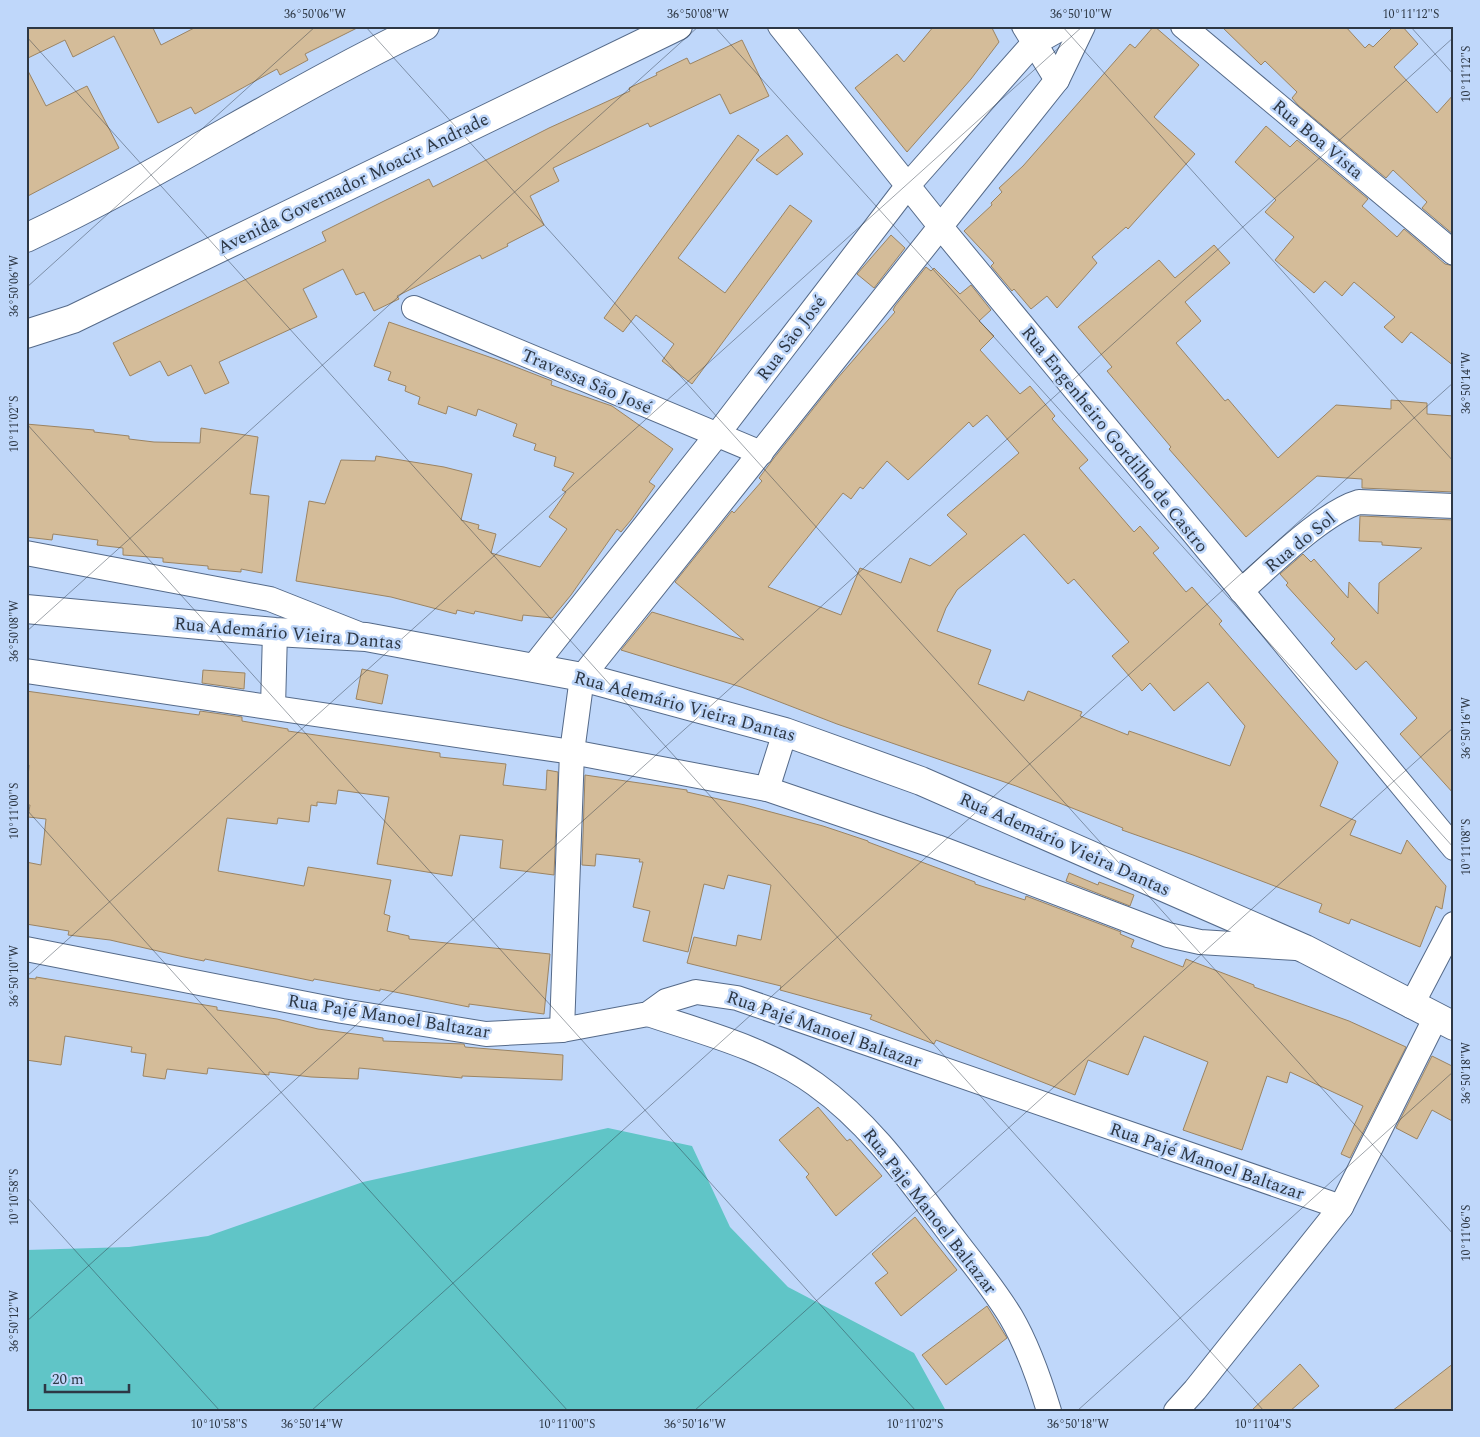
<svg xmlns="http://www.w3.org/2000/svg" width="1480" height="1437" font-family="Spectral,serif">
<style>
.water{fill:#60c5c7}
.building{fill:#d4bc99;stroke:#9b8463;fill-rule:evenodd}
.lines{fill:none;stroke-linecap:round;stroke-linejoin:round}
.minor-casing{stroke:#556a89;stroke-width:26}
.tertiary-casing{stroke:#556a89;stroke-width:30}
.secondary-casing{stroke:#556a89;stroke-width:30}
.minor{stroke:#fff;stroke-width:24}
.tertiary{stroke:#fff;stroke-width:28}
.secondary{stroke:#fff;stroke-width:28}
.ticks{fill:none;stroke:#2d3744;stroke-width:1;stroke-opacity:0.45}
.labels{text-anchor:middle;stroke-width:5;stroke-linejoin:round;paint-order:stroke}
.street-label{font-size:18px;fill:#2d3744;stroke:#bfd7fa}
.neatline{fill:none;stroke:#2d3744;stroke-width:2}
.ticks-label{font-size:12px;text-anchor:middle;fill:#2d3744}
</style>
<rect width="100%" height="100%" fill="#bfd7fa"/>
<polygon class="water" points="608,1128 692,1146 730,1227 788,1287 914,1353 946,1411 26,1411 26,1250 129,1247 208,1236 363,1182"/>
<g class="building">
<polygon points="26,26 152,26 161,45 198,26 361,26 305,54 308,60 280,75 277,69 195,114 191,107 158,123 114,36 73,57 65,40 26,59"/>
<polygon points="934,26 991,26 999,42 971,79 907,152 855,88 897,54 904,62"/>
<polygon points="1154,26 1199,65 1154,117 1195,154 1128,229 1126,227 1092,257 1097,263 1057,308 1047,296 1031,309 1014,289 1012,291 991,266 994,263 964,231 992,205 991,203 1002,192 999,188 1023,166 1130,44 1135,48"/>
<polygon points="1221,26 1345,26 1365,48 1369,44 1373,47 1394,26 1402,26 1418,44 1394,67 1437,113 1454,94 1454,235 1422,208 1427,202 1393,170 1386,178 1298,105 1292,98 1297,92 1265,61 1261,65"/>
<polygon points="742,40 769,96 730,114 720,94 650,127 648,123 553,168 559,181 530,196 544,225 507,244 508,246 482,259 480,255 397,296 399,299 374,311 364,292 356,295 343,269 303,289 317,317 219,362 229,383 205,394 191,365 168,376 160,361 130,376 113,343 326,241 322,232 386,200 429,179 433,187 549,128 630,91 629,88 657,75 656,73 687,58 690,64"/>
<polygon points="26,67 46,106 87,86 119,148 26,197"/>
<polygon points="1266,126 1290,147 1297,140 1368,199 1362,206 1397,237 1404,229 1445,264 1454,266 1454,366 1411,332 1402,343 1384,327 1395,317 1354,282 1342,296 1325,281 1314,293 1275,260 1294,237 1265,212 1276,200 1235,162"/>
<polygon points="738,135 759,150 678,258 725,293 790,205 812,221 692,384 662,361 674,344 636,315 623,332 604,318"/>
<polygon points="787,135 803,154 777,175 756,160"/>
<polygon points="891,235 905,248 874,288 857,274"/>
<polygon points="1214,245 1230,263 1185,302 1201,321 1176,343 1225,401 1228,399 1278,458 1336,405 1391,409 1391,400 1427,403 1427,414 1454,416 1454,492 1362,488 1362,479 1317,476 1246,537 1169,449 1171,447 1107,371 1112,367 1078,327 1159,260 1175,278"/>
<path d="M 926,267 L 931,271 L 934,268 L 960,294 L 971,285 L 991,310 L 979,321 L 994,336 L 980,350 L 1020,394 L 1030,386 L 1055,416 L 1052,419 L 1088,460 L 1079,468 L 1134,532 L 1140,526 L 1159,548 L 1153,553 L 1186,592 L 1192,587 L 1222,621 L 1219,624 L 1338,762 L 1320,806 L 1356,821 L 1350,835 L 1401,854 L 1407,840 L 1446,886 L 1442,909 L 1436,906 L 1420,947 L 1351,919 L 1349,924 L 1319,912 L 1322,904 L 1193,855 L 1122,830 L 1123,828 L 1016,786 L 837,724 L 741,687 L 621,650 L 652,612 L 744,640 L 675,582 L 732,511 L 734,513 L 762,481 L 759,478 L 774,458 L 836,380 L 895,312 L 893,310 L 895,306 ZM 987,415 L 1019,453 L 947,515 L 967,534 L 930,566 L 910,558 L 901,583 L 860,568 L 841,615 L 768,587 L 843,493 L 851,499 L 860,487 L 863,489 L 887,461 L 908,480 L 969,422 L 973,427 ZM 1024,534 L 1068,584 L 1074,579 L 1129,642 L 1112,656 L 1142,691 L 1150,683 L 1174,711 L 1208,682 L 1245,726 L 1230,766 L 1129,731 L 1128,735 L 1080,716 L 1082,712 L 1028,691 L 1024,701 L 978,684 L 991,650 L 937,631 L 946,608 L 957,590 Z"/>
<polygon points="389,322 495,359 552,381 551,385 612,406 673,449 649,482 655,486 631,520 621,532 617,529 571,595 552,618 523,615 522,621 475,611 474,614 457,610 456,614 391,597 296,581 309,501 325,504 341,460 375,461 376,456 444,467 472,474 461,520 479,525 478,529 496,534 491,553 540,567 567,529 549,517 566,492 562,490 574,473 554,466 556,457 534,450 536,444 513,436 517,424 478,409 476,416 448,406 446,414 418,404 420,397 405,391 406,386 388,380 391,372 374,366"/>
<polygon points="26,424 94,430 94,432 129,436 129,439 154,442 200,443 201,428 258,437 250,494 269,496 262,573 241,569 241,572 208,569 208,566 163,562 163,558 123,555 123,548 97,545 98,540 53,534 52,540 26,537"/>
<polygon points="1360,516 1454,520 1454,794 1400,734 1417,718 1366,661 1356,670 1331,643 1335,639 1286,585 1288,583 1280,574 1303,554 1311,562 1314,559 1348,598 1349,582 1378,614 1379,583 1422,548 1382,545 1382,542 1359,541"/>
<polygon points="362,669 388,675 382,704 356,699"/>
<polygon points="203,670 245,673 244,689 202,683"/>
<polygon points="26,691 199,715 200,711 242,717 242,721 288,729 288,731 440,753 440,757 506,764 503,785 546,790 547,770 558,772 554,875 500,868 503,840 460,835 452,876 377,864 389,797 338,790 336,804 317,802 317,806 311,805 309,822 278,818 277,824 227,818 218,871 304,886 308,867 391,880 384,914 390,916 387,931 409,936 409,939 550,954 544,1014 469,1004 469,1007 380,989 380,991 314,979 313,981 205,959 204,961 184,957 110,940 68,935 69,931 26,924 26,862 41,865 46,819 28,817 30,805 26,805 29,765 26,764"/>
<polygon points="585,775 687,790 687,792 745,805 823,826 868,841 868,842 975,882 975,884 1025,900 1026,896 1121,932 1120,934 1134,940 1131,947 1183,967 1186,959 1254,985 1254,987 1349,1021 1406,1047 1350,1158 1341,1154 1363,1106 1290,1072 1287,1083 1267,1076 1242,1150 1183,1130 1208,1062 1144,1036 1128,1075 1088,1060 1075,1095 936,1040 934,1044 870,1019 872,1015 780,990 781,986 687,963 694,937 736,946 738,935 761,940 771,885 728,875 724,889 704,884 688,952 643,941 650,911 633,907 643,862 639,862 640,859 596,854 595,866 582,865"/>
<polygon points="1069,873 1098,885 1099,882 1134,895 1130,906 1066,881"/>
<polygon points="36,977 217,1007 217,1010 277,1019 318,1029 383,1038 383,1041 464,1044 465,1047 563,1055 562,1080 462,1076 462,1078 359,1068 358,1079 311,1077 269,1072 269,1075 208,1068 207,1074 167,1069 165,1079 143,1076 146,1054 131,1052 132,1047 65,1036 61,1065 26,1060 26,978 36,979"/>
<polygon points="1432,1056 1454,1067 1454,1122 1432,1110 1417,1139 1396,1128"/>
<polygon points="818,1107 847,1141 850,1139 882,1176 836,1216 806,1177 809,1174 779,1140"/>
<polygon points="915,1217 957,1270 901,1316 875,1283 888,1273 872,1254"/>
<polygon points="987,1306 1007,1338 946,1385 922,1355"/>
<polygon points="1454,1363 1454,1411 1392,1411"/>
<polygon points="1300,1364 1319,1386 1290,1411 1251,1411"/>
</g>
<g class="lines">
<g class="minor-casing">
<g id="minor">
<polyline points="780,26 940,226 1454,848"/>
<polyline points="1024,26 1057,80"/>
<polyline points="1183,26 1454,253"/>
<polyline points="414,308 761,453"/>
<polyline points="26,553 270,599 356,633"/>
<path d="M 1241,591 C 1271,565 1322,513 1359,502 L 1454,506"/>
<polyline points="534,666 716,436 909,184 1033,44 1065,26"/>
<polyline points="26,671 572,752 767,789 937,847 1168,935 1200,942 1296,948"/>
<polyline points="273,707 275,632"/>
<polyline points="767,789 785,732"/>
<polyline points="26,949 342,1011 486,1034 562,1030 648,1014 666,1001 696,992 737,998 1341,1207 1436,1017"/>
<polyline points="1411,1006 1454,924"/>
<path d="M 648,1014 C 705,1033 765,1048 815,1084 C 870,1123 908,1178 948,1231 C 969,1259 993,1287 1011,1317 C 1028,1346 1039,1378 1049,1411"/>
<polyline points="562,1030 572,752 582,677 1057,80 1083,26"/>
<polyline points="1176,1411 1195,1390 1341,1207"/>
</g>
</g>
<g class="tertiary-casing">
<g id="tertiary">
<path d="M 26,238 C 162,174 289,91 425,26"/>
<polyline points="26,334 73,319 678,26"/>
</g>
</g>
<g class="secondary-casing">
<polyline id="secondary" points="26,609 275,632 366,637 582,677 785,732 921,781 1305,949 1454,1026"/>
</g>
<use href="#minor" class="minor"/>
<use href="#tertiary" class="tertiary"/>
<use href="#secondary" class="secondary"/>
</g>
<path class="ticks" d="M 365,26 L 1454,1235M 714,26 L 1454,848M 1062,26 L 1454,462M 1410,26 L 1454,75M 26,36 L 1264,1411M 26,288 L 316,26M 26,423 L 916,1411M 26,632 L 699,26M 26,809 L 568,1411M 26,977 L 1083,26M 26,1196 L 220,1411M 26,1322 L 1454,37M 311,1411 L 1454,382M 694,1411 L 1454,727M 1077,1411 L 1454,1071"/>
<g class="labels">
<g class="street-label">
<text transform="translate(1318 139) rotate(40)" y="6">Rua Boa Vista</text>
<text transform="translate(353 183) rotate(-26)" y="6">Avenida Governador Moacir Andrade</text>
<text transform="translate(791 338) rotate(-53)" y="6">Rua São José</text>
<text transform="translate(587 381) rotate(23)" y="6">Travessa São José</text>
<text transform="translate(1115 439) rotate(51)" y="6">Rua Engenheiro Gordilho de Castro</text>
<text transform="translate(1300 542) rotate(-39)" y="6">Rua do Sol</text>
<text transform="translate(288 633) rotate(5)" y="6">Rua Ademário Vieira Dantas</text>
<text transform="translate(685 706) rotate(15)" y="6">Rua Ademário Vieira Dantas</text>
<text transform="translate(1065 844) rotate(24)" y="6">Rua Ademário Vieira Dantas</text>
<text transform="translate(389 1016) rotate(9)" y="6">Rua Pajé Manoel Baltazar</text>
<text transform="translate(824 1029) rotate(19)" y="6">Rua Pajé Manoel Baltazar</text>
<text transform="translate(1207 1161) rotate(19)" y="6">Rua Pajé Manoel Baltazar</text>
<text transform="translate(930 1211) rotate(52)" y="6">Rua Paje Manoel Baltazar</text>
</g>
</g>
<rect width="1480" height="1437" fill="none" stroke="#bfd7fa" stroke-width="55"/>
<path d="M45 1384v8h84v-8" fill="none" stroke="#2d3744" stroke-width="2.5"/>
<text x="52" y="1384" font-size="15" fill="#2d3744" stroke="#bfd7fa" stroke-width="4" paint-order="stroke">20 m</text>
<rect x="28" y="28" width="1424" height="1382" class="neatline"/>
<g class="ticks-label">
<text x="315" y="18">36°50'06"W</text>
<text x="698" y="18">36°50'08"W</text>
<text x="1081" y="18">36°50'10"W</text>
<text x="1411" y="18">10°11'12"S</text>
<text transform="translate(1466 74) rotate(-90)" y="4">10°11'12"S</text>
<text transform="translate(14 286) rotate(-90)" y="4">36°50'06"W</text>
<text transform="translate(1466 383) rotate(-90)" y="4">36°50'14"W</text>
<text transform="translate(14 424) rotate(-90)" y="4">10°11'02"S</text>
<text transform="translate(14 631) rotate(-90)" y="4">36°50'08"W</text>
<text transform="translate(1466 728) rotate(-90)" y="4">36°50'16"W</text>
<text transform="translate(14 811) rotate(-90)" y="4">10°11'00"S</text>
<text transform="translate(1466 847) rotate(-90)" y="4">10°11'08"S</text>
<text transform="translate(14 976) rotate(-90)" y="4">36°50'10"W</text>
<text transform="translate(1466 1073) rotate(-90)" y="4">36°50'18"W</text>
<text transform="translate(14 1197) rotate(-90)" y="4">10°10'58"S</text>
<text transform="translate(1466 1233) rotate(-90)" y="4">10°11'06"S</text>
<text transform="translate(14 1321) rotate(-90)" y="4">36°50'12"W</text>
<text x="219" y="1428">10°10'58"S</text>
<text x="312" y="1428">36°50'14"W</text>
<text x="567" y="1428">10°11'00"S</text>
<text x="695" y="1428">36°50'16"W</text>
<text x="915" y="1428">10°11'02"S</text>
<text x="1078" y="1428">36°50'18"W</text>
<text x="1263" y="1428">10°11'04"S</text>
</g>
</svg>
